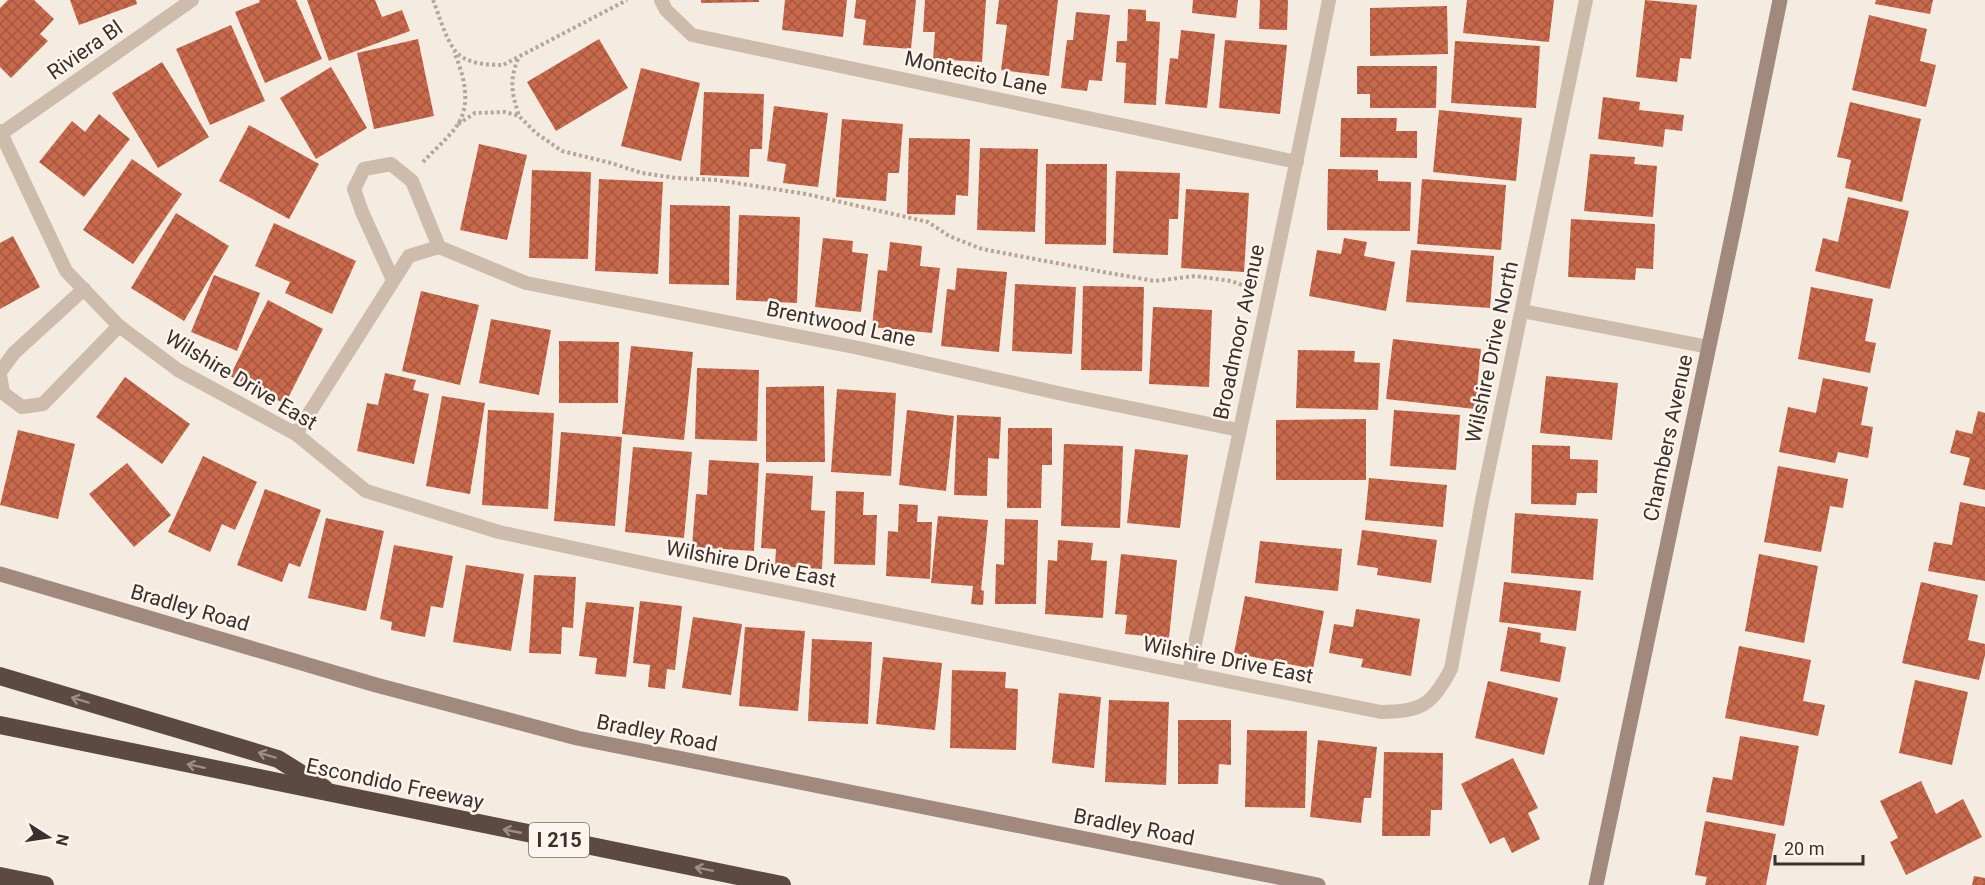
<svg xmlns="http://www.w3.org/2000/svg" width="1985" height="885" font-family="Roboto,sans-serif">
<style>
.building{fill:url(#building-cross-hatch)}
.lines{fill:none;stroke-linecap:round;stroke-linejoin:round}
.path{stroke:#b9a596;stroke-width:4;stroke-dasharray:3 3;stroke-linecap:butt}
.lane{stroke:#cdbbac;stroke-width:14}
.secondary{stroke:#a18a7d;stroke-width:15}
.highway{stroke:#5c4a42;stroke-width:18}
.oneway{stroke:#9c8e87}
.labels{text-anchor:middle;stroke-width:5;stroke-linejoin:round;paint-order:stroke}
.shield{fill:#fbf5ee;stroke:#756b66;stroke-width:1.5}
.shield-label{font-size:20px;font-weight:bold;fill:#3b302b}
.street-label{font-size:21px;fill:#3b302b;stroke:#fbf5ee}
</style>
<defs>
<pattern id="building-cross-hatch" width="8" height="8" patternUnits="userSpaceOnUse" patternTransform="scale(1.5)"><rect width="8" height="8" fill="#c8694b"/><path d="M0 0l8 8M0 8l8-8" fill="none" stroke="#a4573f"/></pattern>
</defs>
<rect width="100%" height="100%" fill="#f4ebe1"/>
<g class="building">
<polygon points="8,0 34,0 54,19 40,34 48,41 11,78 0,67 0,8"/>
<polygon points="70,0 136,0 137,4 79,25"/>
<polygon points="259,0 296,0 322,59 265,83 235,12 260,2"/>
<polygon points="307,0 375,0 382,17 402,10 410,31 329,61"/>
<polygon points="701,0 759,0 759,2 701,3"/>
<polygon points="785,0 847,0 843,37 782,30"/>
<polygon points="856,0 916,0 911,49 863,45 866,20 854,18"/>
<polygon points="925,0 986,0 982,62 933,59 935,32 923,32"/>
<polygon points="999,0 1058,0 1049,76 1001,70 1007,25 996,24"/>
<polygon points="1193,0 1238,0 1236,18 1192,13"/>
<polygon points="1260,0 1288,0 1287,30 1259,29"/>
<polygon points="1467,0 1554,0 1549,42 1463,33"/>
<polygon points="1645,0 1697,5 1691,59 1680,58 1677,82 1636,77"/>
<polygon points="1876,0 1933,0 1930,14 1875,4"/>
<polygon points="1447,6 1448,54 1370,56 1370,8"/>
<polygon points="1128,9 1146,10 1146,21 1160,22 1156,105 1124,103 1126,63 1116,62 1117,41 1127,41"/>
<polygon points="1076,12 1110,15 1102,81 1089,80 1087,91 1061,88 1067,40 1073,40"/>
<polygon points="1869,15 1927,29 1920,61 1936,65 1926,107 1852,90"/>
<polygon points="231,25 265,101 210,125 176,49"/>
<polygon points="1181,30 1215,34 1207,108 1165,104 1170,58 1178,59"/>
<polygon points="418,39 434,116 374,129 357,53"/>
<polygon points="599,39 628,88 556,131 527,82"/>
<polygon points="1225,40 1287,45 1280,114 1219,108"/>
<polygon points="1455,41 1540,46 1536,108 1451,103"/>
<polygon points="162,62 209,137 158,168 112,93"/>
<polygon points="1357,66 1437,66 1436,108 1370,108 1370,94 1357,94"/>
<polygon points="331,67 367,128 316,159 280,98"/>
<polygon points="641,68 700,83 681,161 621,146"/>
<polygon points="704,92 764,94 762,149 750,149 749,177 700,175"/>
<polygon points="1603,97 1640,102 1639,110 1684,115 1682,131 1665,129 1663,147 1598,139"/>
<polygon points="1850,102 1921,119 1902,202 1845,188 1851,160 1837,157"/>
<polygon points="774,106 828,113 818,187 783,183 786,164 767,161"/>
<polygon points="1439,110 1522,118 1516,181 1433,172"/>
<polygon points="99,114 130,139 84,197 39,162 72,121 85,132"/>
<polygon points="1341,118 1397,118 1396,131 1417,131 1417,158 1340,157"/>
<polygon points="842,119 903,124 899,173 888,173 886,201 836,197"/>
<polygon points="249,125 319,164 289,219 219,181"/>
<polygon points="909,138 970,139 968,196 956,195 955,215 907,214"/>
<polygon points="479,144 527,155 507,240 460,230"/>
<polygon points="980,148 1038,149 1035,232 977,230"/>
<polygon points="1590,154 1635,157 1634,164 1657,166 1653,217 1584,211"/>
<polygon points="132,159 182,194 133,264 83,230"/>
<polygon points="1046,164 1107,164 1106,245 1045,244"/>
<polygon points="1328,169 1378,170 1378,181 1411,182 1410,231 1327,230"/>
<polygon points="532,170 591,172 588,259 529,258"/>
<polygon points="1116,171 1180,173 1178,219 1169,219 1168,255 1113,253"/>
<polygon points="599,179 663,182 658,274 595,271"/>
<polygon points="1422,179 1506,185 1501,250 1417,244"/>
<polygon points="1186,189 1249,193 1244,272 1181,268"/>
<polygon points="1848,197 1909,211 1890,289 1815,271 1823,238 1838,242"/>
<polygon points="670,205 730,206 729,285 669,284"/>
<polygon points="176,213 229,246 184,321 131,288"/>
<polygon points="739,215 800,217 797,303 736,300"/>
<polygon points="1571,219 1655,224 1653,269 1636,268 1635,280 1568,277"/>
<polygon points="274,223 356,261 332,314 285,293 290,282 255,266"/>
<polygon points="13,236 40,287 0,309 0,243"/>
<polygon points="823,238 853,241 852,252 868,254 861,312 815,307"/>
<polygon points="1344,238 1367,242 1364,256 1395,262 1386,311 1309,296 1317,250 1341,254"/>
<polygon points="890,242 922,246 920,266 940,268 932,333 872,327 878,270 887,271"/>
<polygon points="1411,250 1494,256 1490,308 1406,302"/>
<polygon points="957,268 1007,272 999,352 941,346 947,289 955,290"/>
<polygon points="214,275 260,293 237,351 191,332"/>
<polygon points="1015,284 1076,287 1072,354 1012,351"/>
<polygon points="1083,286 1144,287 1142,371 1081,370"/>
<polygon points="1811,287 1873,299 1865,341 1876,343 1870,373 1798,359"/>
<polygon points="421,291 479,305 460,385 402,371"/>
<polygon points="268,300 323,329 285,404 230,376"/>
<polygon points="1153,307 1212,310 1209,387 1149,384"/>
<polygon points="491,319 551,330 539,395 479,383"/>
<polygon points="1393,339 1481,349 1475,409 1386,399"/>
<polygon points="559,341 619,342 618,403 559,403"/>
<polygon points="631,346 693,352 684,440 622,434"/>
<polygon points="1298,350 1355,351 1354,362 1380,363 1378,410 1296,408"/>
<polygon points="697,368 759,370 757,441 695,439"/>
<polygon points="385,373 416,380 413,390 429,394 414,464 357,451 367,403 378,405"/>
<polygon points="1546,376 1618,383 1612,440 1540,433"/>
<polygon points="125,377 190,424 162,464 96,417"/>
<polygon points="1823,378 1868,387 1861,425 1873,427 1868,458 1838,452 1835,463 1779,452 1788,407 1816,413"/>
<polygon points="824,386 825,462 766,462 766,387"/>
<polygon points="837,389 896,393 891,476 831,472"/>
<polygon points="442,396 485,403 470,494 426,486"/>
<polygon points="488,410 554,413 548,509 482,505"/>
<polygon points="907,410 954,416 946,491 899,485"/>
<polygon points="1394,410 1460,415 1456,470 1390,466"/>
<polygon points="1978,411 1985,413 1985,490 1963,485 1970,458 1950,453 1956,430 1972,434"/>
<polygon points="957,415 1001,417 999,459 988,458 987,496 954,495"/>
<polygon points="1366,419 1366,480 1276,480 1276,420"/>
<polygon points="1008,428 1052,428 1052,465 1042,465 1041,508 1007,508"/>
<polygon points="18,430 75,444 58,519 0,505"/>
<polygon points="561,432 622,437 615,526 554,521"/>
<polygon points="1064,444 1123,446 1120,528 1061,526"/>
<polygon points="1532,445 1570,446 1570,459 1598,460 1597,493 1577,493 1576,505 1531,504"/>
<polygon points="633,447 692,452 684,538 625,532"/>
<polygon points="1135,449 1188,455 1180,528 1127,523"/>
<polygon points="203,456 257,482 235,530 222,524 210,552 168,532"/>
<polygon points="709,460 759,463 754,551 692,547 696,494 707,495"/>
<polygon points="127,463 171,515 134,547 89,494"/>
<polygon points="1778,466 1848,479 1843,508 1830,506 1821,552 1764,542"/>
<polygon points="766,473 813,476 811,510 825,511 822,569 775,566 776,549 761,548"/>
<polygon points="1369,478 1447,485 1443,527 1365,520"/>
<polygon points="265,489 321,510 300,567 289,563 282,582 237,565"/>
<polygon points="836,491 864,492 863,515 877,515 875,565 834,564"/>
<polygon points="1960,502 1985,507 1985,581 1928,571 1934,542 1952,545"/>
<polygon points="899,504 918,505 917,522 932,522 930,579 886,576 888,531 898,532"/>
<polygon points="1515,513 1598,519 1593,580 1511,573"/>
<polygon points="938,516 988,520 981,590 984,591 983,605 971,604 973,586 931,583"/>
<polygon points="326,518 384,531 366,611 308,598"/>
<polygon points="1005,519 1038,520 1036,604 995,604 996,564 1004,565"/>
<polygon points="1362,530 1437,540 1431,583 1377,575 1378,568 1357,565"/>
<polygon points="1058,540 1093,543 1091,560 1107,561 1103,618 1045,614 1048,560 1057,561"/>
<polygon points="1260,541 1342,549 1338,591 1255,583"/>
<polygon points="394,545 453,556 443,608 431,606 425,637 391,630 392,622 380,619"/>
<polygon points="1121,554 1177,560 1169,638 1125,634 1127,615 1115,614"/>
<polygon points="1759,554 1818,566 1804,643 1745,631"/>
<polygon points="466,565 524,574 511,651 453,642"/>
<polygon points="534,575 576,577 573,628 562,627 561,654 529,653"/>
<polygon points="1504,582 1581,591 1576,631 1499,622"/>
<polygon points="1921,582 1978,595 1968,640 1985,644 1985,655 1979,680 1902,663"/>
<polygon points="1245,596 1324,611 1313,669 1234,653"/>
<polygon points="640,601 682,606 675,670 667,669 665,689 648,687 650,665 633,663"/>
<polygon points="586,602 634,607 626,677 595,674 597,658 579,656"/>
<polygon points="1356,609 1420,619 1411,676 1361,667 1363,659 1329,653 1334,624 1353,627"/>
<polygon points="693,617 742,624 731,695 682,688"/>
<polygon points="745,627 805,631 798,711 739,706"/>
<polygon points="1508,627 1541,633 1540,642 1566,647 1560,682 1500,671"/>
<polygon points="812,639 872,642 868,724 808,721"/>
<polygon points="1739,646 1811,660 1803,701 1825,705 1818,736 1725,718"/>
<polygon points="883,657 942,663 935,730 876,724"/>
<polygon points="952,670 1006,672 1005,688 1018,689 1016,750 950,748"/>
<polygon points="1915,680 1968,692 1952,765 1899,753"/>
<polygon points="1488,681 1558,698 1544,755 1475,738"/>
<polygon points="1059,693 1101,697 1094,768 1052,763"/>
<polygon points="1109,700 1169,702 1166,785 1105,782"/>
<polygon points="1178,720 1231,720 1231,765 1219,764 1218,784 1178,784"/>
<polygon points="1247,730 1307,731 1305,808 1245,807"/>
<polygon points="1740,736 1799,746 1784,826 1706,812 1713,777 1732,780"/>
<polygon points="1318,740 1377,747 1371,798 1364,798 1361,823 1310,817"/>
<polygon points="1384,752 1443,753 1442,810 1431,810 1430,836 1382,836"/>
<polygon points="1513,758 1538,808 1528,813 1540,839 1512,853 1504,837 1490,844 1461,784"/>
<polygon points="1921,781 1936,814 1963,799 1982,837 1906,875 1890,842 1898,838 1880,801"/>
<polygon points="1705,821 1776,834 1766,885 1705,885 1707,877 1695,875"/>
<polygon points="1974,876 1985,878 1985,885 1972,885"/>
</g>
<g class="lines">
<g class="path">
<path d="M 433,0 C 439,15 445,37 454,49 C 463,64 488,65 503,65 L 627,0"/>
<path d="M 518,59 C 509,81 512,94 519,116"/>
<polyline points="458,124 475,113 505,112 519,116 536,133 562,151 611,163 642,173 676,178 717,180 806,194 928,222 949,236 982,249 1109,273 1155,281 1195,276 1231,281 1250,288"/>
<path d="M 423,162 C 434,150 449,138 458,124 C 472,102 463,73 454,52"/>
</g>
<g class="lane">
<polyline points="661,0 666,10 692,35 1297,162"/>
<path d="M 0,131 L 66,271 L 119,326 L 178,370 L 296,434 L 366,491 L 499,532 L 662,567 L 1381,712 C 1422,711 1431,706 1451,669 L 1482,501 L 1586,0"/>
<polyline points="2,133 192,0"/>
<polyline points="393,280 362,212 354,189 364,169 391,164 412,181 439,247 526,283 859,348 1067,395 1239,430"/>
<polyline points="1522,311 1709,347"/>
<polyline points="0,372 14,353 84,289"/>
<polyline points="0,375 3,393 22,407 43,404 119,326"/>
<polyline points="296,434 409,256 439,247"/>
<path d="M 1189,673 C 1235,449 1285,225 1329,0"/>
</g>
<g class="secondary">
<polyline points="0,574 376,685 577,738 1318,885"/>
<polyline points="1596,885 1735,222 1780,0"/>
</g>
<g class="highway">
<polyline points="0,676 278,759 324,788"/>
<polyline points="0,725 782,885"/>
<polyline points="0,876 45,885"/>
</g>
</g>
<defs><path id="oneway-shaft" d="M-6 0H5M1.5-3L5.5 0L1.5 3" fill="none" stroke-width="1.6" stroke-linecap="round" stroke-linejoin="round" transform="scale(1.5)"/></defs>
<g class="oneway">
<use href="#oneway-shaft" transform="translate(80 700) rotate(-163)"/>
<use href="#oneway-shaft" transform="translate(267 755) rotate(-163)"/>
<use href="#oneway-shaft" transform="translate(196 766) rotate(-168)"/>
<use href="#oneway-shaft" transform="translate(512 831) rotate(-169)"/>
<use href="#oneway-shaft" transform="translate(704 869) rotate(-169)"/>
</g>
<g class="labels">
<rect class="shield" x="529" y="823" width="60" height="34" rx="4.5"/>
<g class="shield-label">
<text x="559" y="847">I 215</text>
</g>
<g class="street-label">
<text transform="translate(85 50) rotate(-35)" y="7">Riviera Bl</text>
<text transform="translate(976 73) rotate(12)" y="7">Montecito Lane</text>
<text transform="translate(841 324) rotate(12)" y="7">Brentwood Lane</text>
<text transform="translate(1239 332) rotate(-78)" y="7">Broadmoor Avenue</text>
<text transform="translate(1492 352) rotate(-78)" y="7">Wilshire Drive North</text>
<text transform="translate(241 380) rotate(31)" y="7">Wilshire Drive East</text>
<text transform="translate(1668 438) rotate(-78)" y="7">Chambers Avenue</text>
<text transform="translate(751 564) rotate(11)" y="7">Wilshire Drive East</text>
<text transform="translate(190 608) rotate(16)" y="7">Bradley Road</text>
<text transform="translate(1228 660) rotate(11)" y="7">Wilshire Drive East</text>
<text transform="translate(657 733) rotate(11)" y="7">Bradley Road</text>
<text transform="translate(395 784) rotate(12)" y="7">Escondido Freeway</text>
<text transform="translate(1134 827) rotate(11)" y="7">Bradley Road</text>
</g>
</g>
<g transform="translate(48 837) rotate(102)" stroke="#fbf5ee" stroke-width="4.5" paint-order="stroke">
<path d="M0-4.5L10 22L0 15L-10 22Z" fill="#3b302b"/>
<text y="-9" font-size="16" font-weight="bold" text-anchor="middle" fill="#3b302b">N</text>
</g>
<path d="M1775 855v9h88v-9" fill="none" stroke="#3b302b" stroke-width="3"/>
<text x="1784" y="855" font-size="18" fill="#3b302b" stroke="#fbf5ee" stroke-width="4.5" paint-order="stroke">20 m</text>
</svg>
